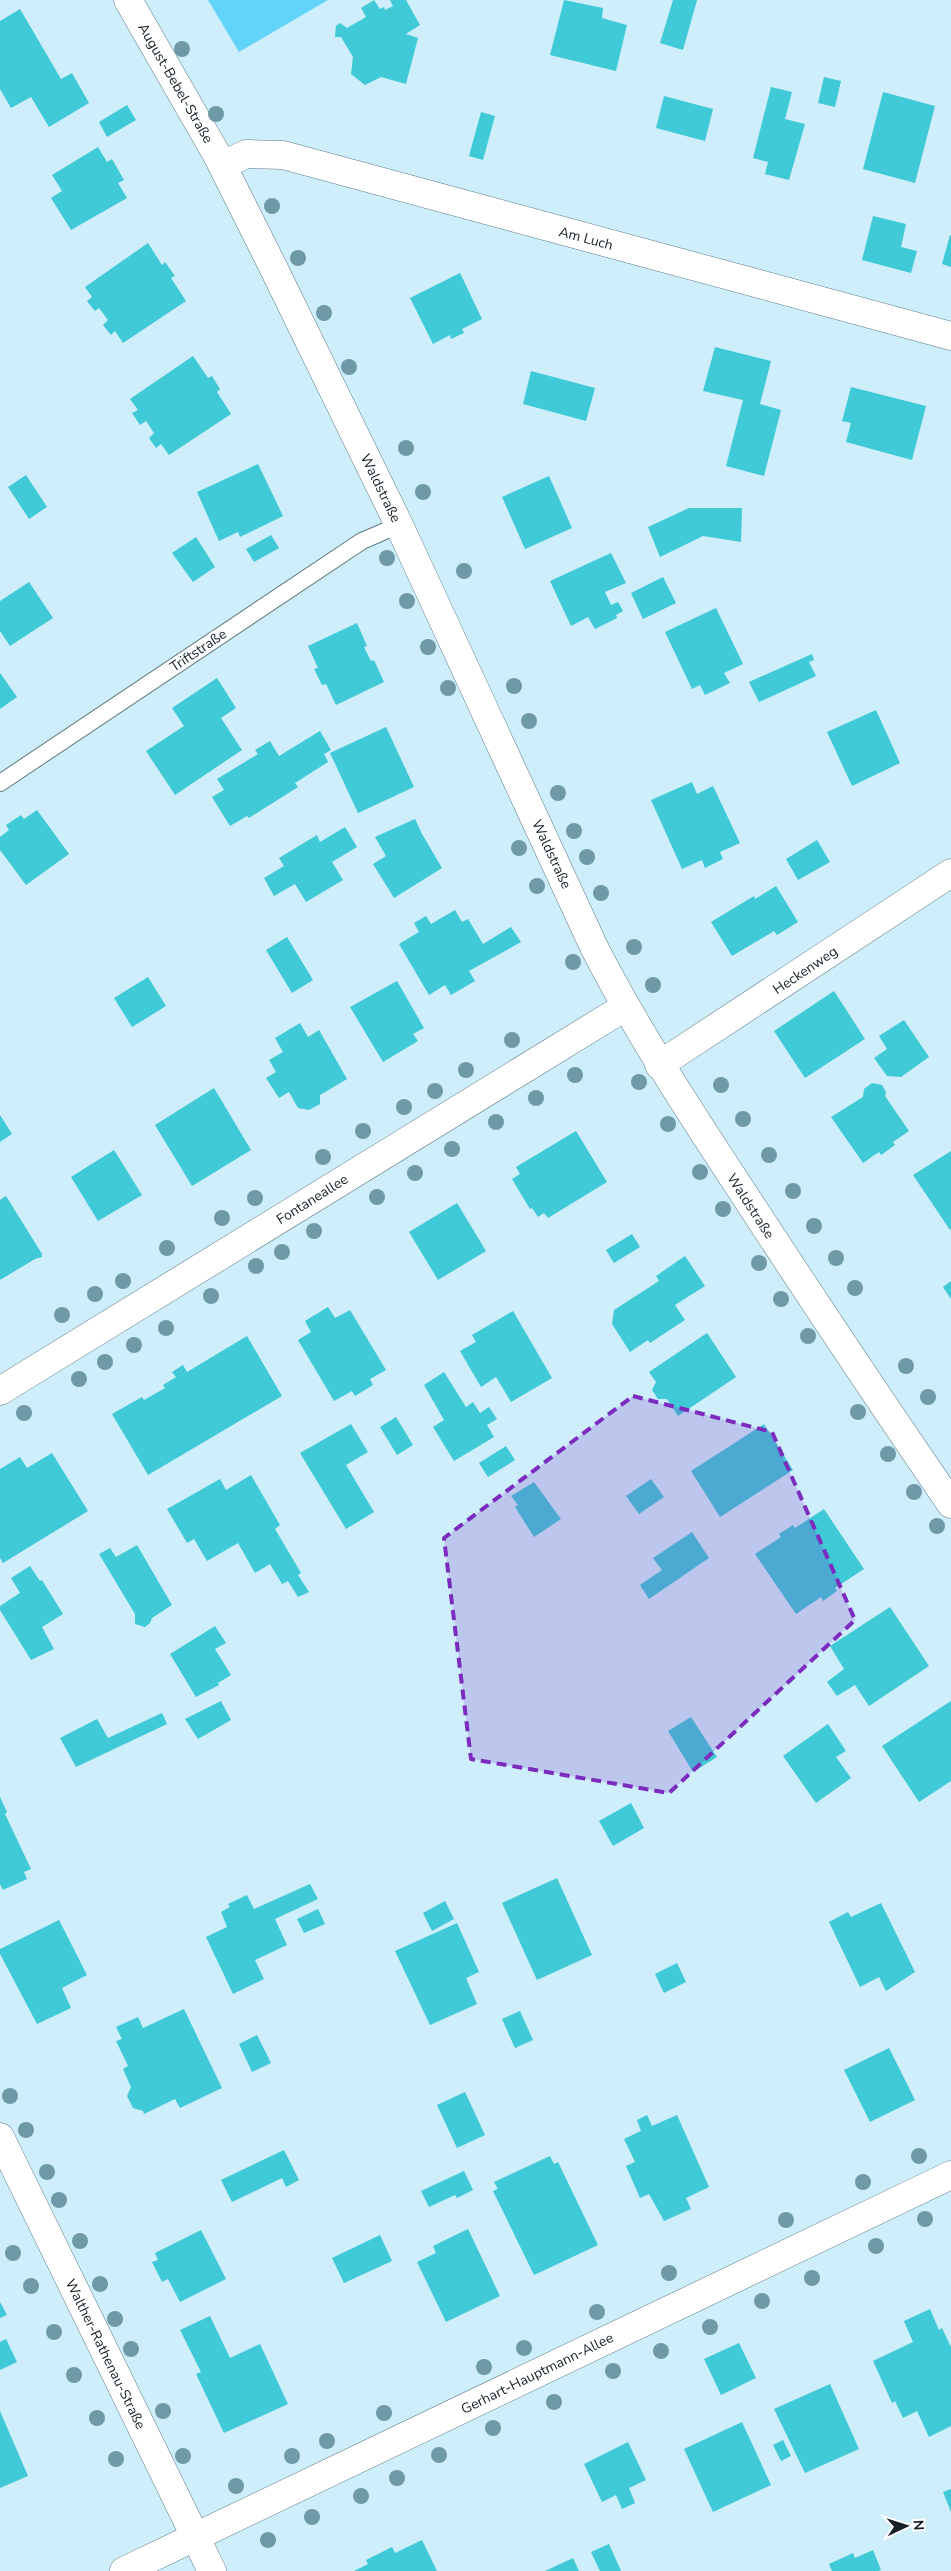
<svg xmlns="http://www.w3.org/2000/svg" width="951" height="2571" font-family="'Nunito Sans',sans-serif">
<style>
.green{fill:#62d3f9}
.building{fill:#40c9d6}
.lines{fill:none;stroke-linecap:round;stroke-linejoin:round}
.lane-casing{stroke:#5d7a85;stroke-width:18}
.street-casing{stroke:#5d7a85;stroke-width:29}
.lane{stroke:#fff;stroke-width:16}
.street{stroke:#fff;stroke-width:28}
.tree{fill:#7099a7}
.marked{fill:#7b2cbf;fill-opacity:0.2;stroke:#7b2cbf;stroke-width:4;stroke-dasharray:10 6;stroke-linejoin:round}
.labels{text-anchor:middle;stroke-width:5;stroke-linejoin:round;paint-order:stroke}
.street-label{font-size:14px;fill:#152126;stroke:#fff}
</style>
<rect width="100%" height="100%" fill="#cdeefa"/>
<polygon class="green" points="208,0 328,0 239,52"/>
<g class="building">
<polygon points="374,0 380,9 384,7 385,10 393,6 390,0 406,0 420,25 406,34 418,38 406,84 381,77 365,85 351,74 353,57 341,37 335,37 336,26 340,23 347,28 366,17 361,8"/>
<polygon points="564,0 603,8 602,18 627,25 616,71 550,55"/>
<polygon points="673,0 697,0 683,50 660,43"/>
<polygon points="20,9 61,79 72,73 89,103 49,127 31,97 11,108 0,89 0,21"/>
<polygon points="824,77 841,81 835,107 818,103"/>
<polygon points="771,87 792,92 785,119 805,124 789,180 765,174 768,162 753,158"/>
<polygon points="883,92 935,106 915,183 863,169"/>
<polygon points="664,96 713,109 705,141 656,128"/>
<polygon points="127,105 136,120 107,137 99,122"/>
<polygon points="481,112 495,116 483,160 469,156"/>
<polygon points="98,147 107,162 112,159 124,180 118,183 127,198 71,230 51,198 62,191 52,175"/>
<polygon points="873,216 906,224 901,247 917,251 911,273 862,260"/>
<polygon points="950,235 951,235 951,267 942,264"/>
<polygon points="148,243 162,265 165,262 175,276 171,278 186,301 123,343 115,331 111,335 103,325 108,320 99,308 95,311 87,301 92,297 85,287"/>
<polygon points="460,273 482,319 462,329 464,333 451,339 450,335 433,344 410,298"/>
<polygon points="715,347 771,361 760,404 781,410 764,476 726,466 743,400 703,391"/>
<polygon points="193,356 208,378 212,376 220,389 217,392 231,414 169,455 161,444 156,448 149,438 154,433 146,421 140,425 132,413 138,410 130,399"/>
<polygon points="531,371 595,388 586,421 523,404"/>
<polygon points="851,387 926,406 912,460 846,442 851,423 842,421"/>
<polygon points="258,464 283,516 240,537 238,532 219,541 197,492"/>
<polygon points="26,475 47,507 29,519 8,487"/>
<polygon points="549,476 572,528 525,549 502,497"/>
<polygon points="689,508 742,508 741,542 703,536 660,557 648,527"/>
<polygon points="271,535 279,548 254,562 246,549"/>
<polygon points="196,537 215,567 193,582 172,553"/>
<polygon points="611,553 626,583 605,592 611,605 618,602 623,611 616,615 617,618 595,629 588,617 571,626 550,581"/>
<polygon points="663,577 676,603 643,619 631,593"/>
<polygon points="29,582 53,618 10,646 0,631 0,601"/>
<polygon points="716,608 743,664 724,673 730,683 705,695 700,685 692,689 665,632"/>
<polygon points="357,623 367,646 364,647 371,661 374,660 384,682 336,705 326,684 322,685 314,669 318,668 308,646"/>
<polygon points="812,654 814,660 809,662 816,676 759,702 749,682"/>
<polygon points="0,673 17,697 0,709"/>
<polygon points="217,678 236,708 221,718 242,750 175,795 146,751 184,726 172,708"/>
<polygon points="876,710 900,763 852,786 827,732"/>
<polygon points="386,727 414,787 358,813 330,753"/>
<polygon points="320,731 331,750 324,754 328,762 295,783 298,787 249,818 247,816 230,826 212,797 224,790 217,779 258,754 255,750 270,741 279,756"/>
<polygon points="692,782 697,794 713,786 740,843 720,852 723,859 705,868 702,860 682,869 651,800"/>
<polygon points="37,810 69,854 26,885 0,850 0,837 9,830 6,825 21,815 24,819"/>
<polygon points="415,819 422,834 442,868 394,898 373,864 386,856 375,837"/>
<polygon points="345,827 357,847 332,862 343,880 306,902 295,884 274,896 264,878 284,866 279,858 317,835 320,842"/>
<polygon points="817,840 830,862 798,880 786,859"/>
<polygon points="776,886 798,922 777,935 774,931 732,956 711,922 754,896 755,899"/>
<polygon points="455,910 462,922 468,919 483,944 511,927 521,942 469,971 475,981 451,995 445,985 429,995 399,944 419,932 414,923 426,916 431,924"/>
<polygon points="287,937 313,980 292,993 266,950"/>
<polygon points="148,977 166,1006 132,1027 114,998"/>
<polygon points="397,981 424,1028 413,1034 418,1041 383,1062 350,1007"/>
<polygon points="834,991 865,1039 805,1078 774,1031"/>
<polygon points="904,1020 929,1057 901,1077 887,1076 874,1058 887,1049 879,1036"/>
<polygon points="300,1023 308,1037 319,1030 347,1079 320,1095 320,1104 309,1110 298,1108 289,1092 279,1098 266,1078 276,1072 269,1060 283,1052 275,1038"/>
<polygon points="872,1083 882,1085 886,1092 885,1096 909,1131 893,1142 895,1145 881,1155 879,1152 863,1163 831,1117 863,1097 864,1089"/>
<polygon points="214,1088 251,1150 192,1186 155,1125"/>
<polygon points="0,1115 12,1134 0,1142"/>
<polygon points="576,1131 607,1182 548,1218 544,1213 538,1217 532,1208 530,1209 512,1179 520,1174 516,1167"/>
<polygon points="114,1150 142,1195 98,1221 71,1177"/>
<polygon points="951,1151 951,1229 950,1230 913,1175"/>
<polygon points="6,1196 42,1254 42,1257 35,1259 0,1280 0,1200"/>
<polygon points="457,1203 486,1251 438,1280 409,1232"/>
<polygon points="632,1234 640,1247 614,1263 606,1250"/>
<polygon points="685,1256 705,1286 675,1305 685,1320 650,1343 648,1340 630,1352 612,1324 614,1310 659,1281 656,1276"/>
<polygon points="951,1281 951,1299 943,1287"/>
<polygon points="328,1307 335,1318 350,1310 386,1370 370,1379 373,1385 355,1396 352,1391 334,1401 298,1340 311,1332 305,1321"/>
<polygon points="513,1311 552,1378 511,1402 496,1377 481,1387 460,1351 476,1342 472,1335"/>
<polygon points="707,1333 736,1377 678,1416 667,1399 658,1399 652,1390 656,1382 649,1372"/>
<polygon points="247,1336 282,1396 148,1475 112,1414 142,1397 144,1400 165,1388 163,1385 176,1377 172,1372 183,1365 187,1372"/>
<polygon points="444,1372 466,1407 473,1402 480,1413 489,1407 497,1419 487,1425 494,1437 454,1461 433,1427 444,1420 424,1385"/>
<polygon points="396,1417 413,1445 397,1455 380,1427"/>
<polygon points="351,1424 368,1452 346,1465 374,1512 346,1529 300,1453"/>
<polygon points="764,1424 793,1470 720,1517 691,1471"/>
<polygon points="506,1446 515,1460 488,1477 479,1463"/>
<polygon points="52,1453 88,1511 3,1563 0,1558 0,1469 20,1457 27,1468"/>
<polygon points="251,1475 280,1525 275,1529 301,1573 298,1575 309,1592 298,1597 288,1581 282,1584 270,1564 255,1573 238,1543 207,1561 194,1539 187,1543 167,1509 220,1479 226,1490"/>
<polygon points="651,1479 664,1497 639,1514 626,1496"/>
<polygon points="534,1482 561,1519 534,1537 515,1507 518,1505 511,1496"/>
<polygon points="824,1509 864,1569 835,1588 837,1591 823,1601 821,1597 796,1614 755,1554 781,1537 779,1534 793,1525 795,1528"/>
<polygon points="692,1532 709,1558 649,1599 640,1585 662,1570 653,1558"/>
<polygon points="137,1545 172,1605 152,1618 150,1623 145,1627 135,1624 135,1614 99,1554 110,1548 116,1557"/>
<polygon points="30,1566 40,1581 42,1580 63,1614 42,1627 54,1649 31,1660 0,1610 0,1606 20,1593 11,1578"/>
<polygon points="890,1607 929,1666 869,1706 855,1685 837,1696 827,1682 844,1669 830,1646"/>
<polygon points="215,1626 226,1643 215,1649 231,1675 218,1683 219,1685 196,1697 170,1654"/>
<polygon points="221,1701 231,1720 198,1739 185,1719"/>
<polygon points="951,1701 951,1781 919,1802 882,1746"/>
<polygon points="162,1713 167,1724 76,1767 60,1738 97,1719 108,1738"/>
<polygon points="691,1717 717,1757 693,1772 668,1731"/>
<polygon points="828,1724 846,1751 836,1757 851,1778 816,1803 783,1756"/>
<polygon points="0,1797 7,1812 5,1814 31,1869 24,1872 27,1879 3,1890 0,1884"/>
<polygon points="631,1803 644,1828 613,1846 599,1821"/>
<polygon points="557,1878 592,1955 537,1980 502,1903"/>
<polygon points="310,1884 318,1899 275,1919 287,1945 255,1960 264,1979 233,1994 206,1937 227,1927 221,1912 230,1907 228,1904 247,1895 254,1909"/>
<polygon points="445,1901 454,1919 432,1931 423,1913"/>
<polygon points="881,1903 915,1972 886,1991 879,1977 860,1987 829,1922 848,1912 851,1917"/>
<polygon points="318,1909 325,1924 304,1933 297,1919"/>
<polygon points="59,1920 87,1975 62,1988 71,2008 37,2024 0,1954 0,1949"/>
<polygon points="457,1923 479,1972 466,1978 477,2004 430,2025 395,1951"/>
<polygon points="677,1963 686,1982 664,1993 655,1974"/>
<polygon points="184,2009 222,2088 180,2108 175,2099 144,2114 143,2111 133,2108 127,2096 131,2087 123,2069 128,2066 116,2041 122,2039 116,2027 138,2017 143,2028"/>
<polygon points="520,2011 533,2040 515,2048 502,2019"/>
<polygon points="257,2035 271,2063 252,2072 239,2044"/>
<polygon points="889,2048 915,2100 870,2122 844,2070"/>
<polygon points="465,2092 485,2135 457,2148 437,2105"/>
<polygon points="647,2115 652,2126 677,2115 709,2187 686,2198 691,2209 664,2221 649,2194 640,2198 626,2166 635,2162 624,2139 641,2131 637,2120"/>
<polygon points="284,2150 299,2180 286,2187 282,2178 232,2202 221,2180"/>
<polygon points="550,2156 554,2164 558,2162 598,2245 534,2275 493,2191 498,2189 494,2182"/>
<polygon points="464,2171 473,2190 457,2198 455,2195 429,2207 421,2191"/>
<polygon points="468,2229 500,2296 446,2322 417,2262 436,2253 433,2246"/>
<polygon points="201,2230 226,2279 180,2302 168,2279 162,2282 152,2262 158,2260 155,2253"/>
<polygon points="380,2235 392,2261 344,2283 332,2258"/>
<polygon points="0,2302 7,2315 0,2318"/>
<polygon points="930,2309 939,2330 942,2328 951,2347 951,2426 929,2437 917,2411 903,2418 895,2401 892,2403 873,2361 913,2342 904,2321"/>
<polygon points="210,2316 230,2358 260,2344 288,2404 224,2433 196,2374 201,2372 180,2330"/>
<polygon points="6,2339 17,2362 0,2370 0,2342"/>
<polygon points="739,2343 756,2378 721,2395 704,2359"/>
<polygon points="830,2384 859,2449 805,2473 774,2409"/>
<polygon points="0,2411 28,2476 0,2488"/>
<polygon points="742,2422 771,2485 713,2512 684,2449"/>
<polygon points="783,2440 791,2456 781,2461 773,2445"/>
<polygon points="628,2442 646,2480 629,2488 635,2503 622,2509 616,2495 602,2502 584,2464"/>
<polygon points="951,2489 951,2512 943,2492"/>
<polygon points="422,2540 437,2571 354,2571 368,2564 366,2560 392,2547 395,2553"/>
<polygon points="609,2544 621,2571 600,2571 591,2552"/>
<polygon points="873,2550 881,2570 878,2571 832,2571 829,2564 853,2553 855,2558"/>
<polygon points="573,2558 579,2571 545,2571"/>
</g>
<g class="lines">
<g class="lane-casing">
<polyline id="lane" points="0,783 362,541 399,525"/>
</g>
<g class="street-casing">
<g id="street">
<path d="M 128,0 L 217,155 L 275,271 L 399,525 L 594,947 C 640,1037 696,1121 751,1205 C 817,1306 883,1405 951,1504"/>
<polyline points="223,165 246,154 283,155 951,336"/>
<polyline points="659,1065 951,873"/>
<polyline points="0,1391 625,1007"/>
<polyline points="0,2137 212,2571"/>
<polyline points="124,2571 951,2175"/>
</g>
</g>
<use href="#lane" class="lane"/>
<use href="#street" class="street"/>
</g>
<g class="tree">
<circle cx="182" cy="49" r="8"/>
<circle cx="216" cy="114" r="8"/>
<circle cx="272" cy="206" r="8"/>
<circle cx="298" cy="258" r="8"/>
<circle cx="324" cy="313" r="8"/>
<circle cx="349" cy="367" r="8"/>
<circle cx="406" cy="448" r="8"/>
<circle cx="423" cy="492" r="8"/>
<circle cx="387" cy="558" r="8"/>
<circle cx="464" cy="571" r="8"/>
<circle cx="407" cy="601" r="8"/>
<circle cx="428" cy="647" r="8"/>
<circle cx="514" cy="686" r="8"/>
<circle cx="448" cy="688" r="8"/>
<circle cx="529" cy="721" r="8"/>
<circle cx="558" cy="793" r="8"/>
<circle cx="574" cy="831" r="8"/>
<circle cx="519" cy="848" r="8"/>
<circle cx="587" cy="857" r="8"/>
<circle cx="537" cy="886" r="8"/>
<circle cx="601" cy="893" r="8"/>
<circle cx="634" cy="947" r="8"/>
<circle cx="573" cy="962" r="8"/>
<circle cx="653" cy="985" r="8"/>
<circle cx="512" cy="1040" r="8"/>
<circle cx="466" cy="1070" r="8"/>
<circle cx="575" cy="1075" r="8"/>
<circle cx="639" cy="1082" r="8"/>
<circle cx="721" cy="1085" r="8"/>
<circle cx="435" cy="1091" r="8"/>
<circle cx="536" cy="1098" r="8"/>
<circle cx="404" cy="1107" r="8"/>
<circle cx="743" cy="1119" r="8"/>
<circle cx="496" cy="1122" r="8"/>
<circle cx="668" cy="1124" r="8"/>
<circle cx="363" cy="1131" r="8"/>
<circle cx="452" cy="1149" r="8"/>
<circle cx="769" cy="1155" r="8"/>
<circle cx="323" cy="1157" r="8"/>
<circle cx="700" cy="1172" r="8"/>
<circle cx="415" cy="1173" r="8"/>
<circle cx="793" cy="1191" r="8"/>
<circle cx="377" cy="1197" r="8"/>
<circle cx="255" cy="1198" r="8"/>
<circle cx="723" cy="1209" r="8"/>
<circle cx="222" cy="1218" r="8"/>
<circle cx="814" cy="1226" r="8"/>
<circle cx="314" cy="1231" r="8"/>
<circle cx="167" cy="1248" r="8"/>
<circle cx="282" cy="1252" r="8"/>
<circle cx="836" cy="1258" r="8"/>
<circle cx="759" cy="1263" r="8"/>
<circle cx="256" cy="1266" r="8"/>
<circle cx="123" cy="1281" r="8"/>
<circle cx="855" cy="1288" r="8"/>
<circle cx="95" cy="1294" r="8"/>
<circle cx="211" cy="1296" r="8"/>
<circle cx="781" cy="1299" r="8"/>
<circle cx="62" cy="1315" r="8"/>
<circle cx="166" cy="1328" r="8"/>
<circle cx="808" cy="1336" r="8"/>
<circle cx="134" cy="1345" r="8"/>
<circle cx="105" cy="1362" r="8"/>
<circle cx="906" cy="1366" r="8"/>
<circle cx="79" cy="1379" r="8"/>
<circle cx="928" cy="1397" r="8"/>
<circle cx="858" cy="1412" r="8"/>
<circle cx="24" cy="1413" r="8"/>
<circle cx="888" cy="1454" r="8"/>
<circle cx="914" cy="1492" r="8"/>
<circle cx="937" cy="1526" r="8"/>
<circle cx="10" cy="2096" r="8"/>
<circle cx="26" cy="2130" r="8"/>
<circle cx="919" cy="2156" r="8"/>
<circle cx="47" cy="2172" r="8"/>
<circle cx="863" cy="2182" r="8"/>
<circle cx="59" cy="2200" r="8"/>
<circle cx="925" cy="2219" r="8"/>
<circle cx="786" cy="2220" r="8"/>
<circle cx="80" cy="2241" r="8"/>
<circle cx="876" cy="2246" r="8"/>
<circle cx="13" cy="2253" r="8"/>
<circle cx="669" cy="2273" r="8"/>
<circle cx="812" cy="2278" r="8"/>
<circle cx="100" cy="2284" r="8"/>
<circle cx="31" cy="2286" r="8"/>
<circle cx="762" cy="2301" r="8"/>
<circle cx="597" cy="2312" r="8"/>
<circle cx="115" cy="2319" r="8"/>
<circle cx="710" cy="2327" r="8"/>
<circle cx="54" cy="2332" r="8"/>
<circle cx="524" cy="2348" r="8"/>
<circle cx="131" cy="2349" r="8"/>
<circle cx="661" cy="2351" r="8"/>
<circle cx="484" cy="2367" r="8"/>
<circle cx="613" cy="2371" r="8"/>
<circle cx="74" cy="2375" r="8"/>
<circle cx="554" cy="2402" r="8"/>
<circle cx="163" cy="2411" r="8"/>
<circle cx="384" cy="2413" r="8"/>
<circle cx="97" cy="2418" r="8"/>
<circle cx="493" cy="2428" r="8"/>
<circle cx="327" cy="2441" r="8"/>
<circle cx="439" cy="2455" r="8"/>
<circle cx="183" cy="2456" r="8"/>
<circle cx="292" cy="2456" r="8"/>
<circle cx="116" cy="2459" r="8"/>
<circle cx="397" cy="2478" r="8"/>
<circle cx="236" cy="2486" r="8"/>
<circle cx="361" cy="2496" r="8"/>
<circle cx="312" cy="2517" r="8"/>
<circle cx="268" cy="2540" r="8"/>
</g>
<path class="marked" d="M 633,1396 L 772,1432 L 855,1620 L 669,1793 L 471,1759 L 444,1538 Z"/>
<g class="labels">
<g class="street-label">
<text transform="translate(176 83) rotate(60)" y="5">August-Bebel-Straße</text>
<text transform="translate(586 238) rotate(15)" y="5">Am Luch</text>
<text transform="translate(381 488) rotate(64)" y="5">Waldstraße</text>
<text transform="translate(198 650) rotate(-34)" y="5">Triftstraße</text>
<text transform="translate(552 854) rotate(65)" y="5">Waldstraße</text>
<text transform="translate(805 970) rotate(-34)" y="5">Heckenweg</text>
<text transform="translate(312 1199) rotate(-32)" y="5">Fontaneallee</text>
<text transform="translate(751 1206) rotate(57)" y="5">Waldstraße</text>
<text transform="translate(106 2354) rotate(64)" y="5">Walther-Rathenau-Straße</text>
<text transform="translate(537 2373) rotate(-26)" y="5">Gerhart-Hauptmann-Allee</text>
</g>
</g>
<g transform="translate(906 2526) rotate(86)" stroke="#ffffff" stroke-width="4" paint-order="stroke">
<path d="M0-4L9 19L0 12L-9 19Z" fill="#152126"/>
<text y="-8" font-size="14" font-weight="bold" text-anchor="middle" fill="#152126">N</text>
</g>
</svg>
